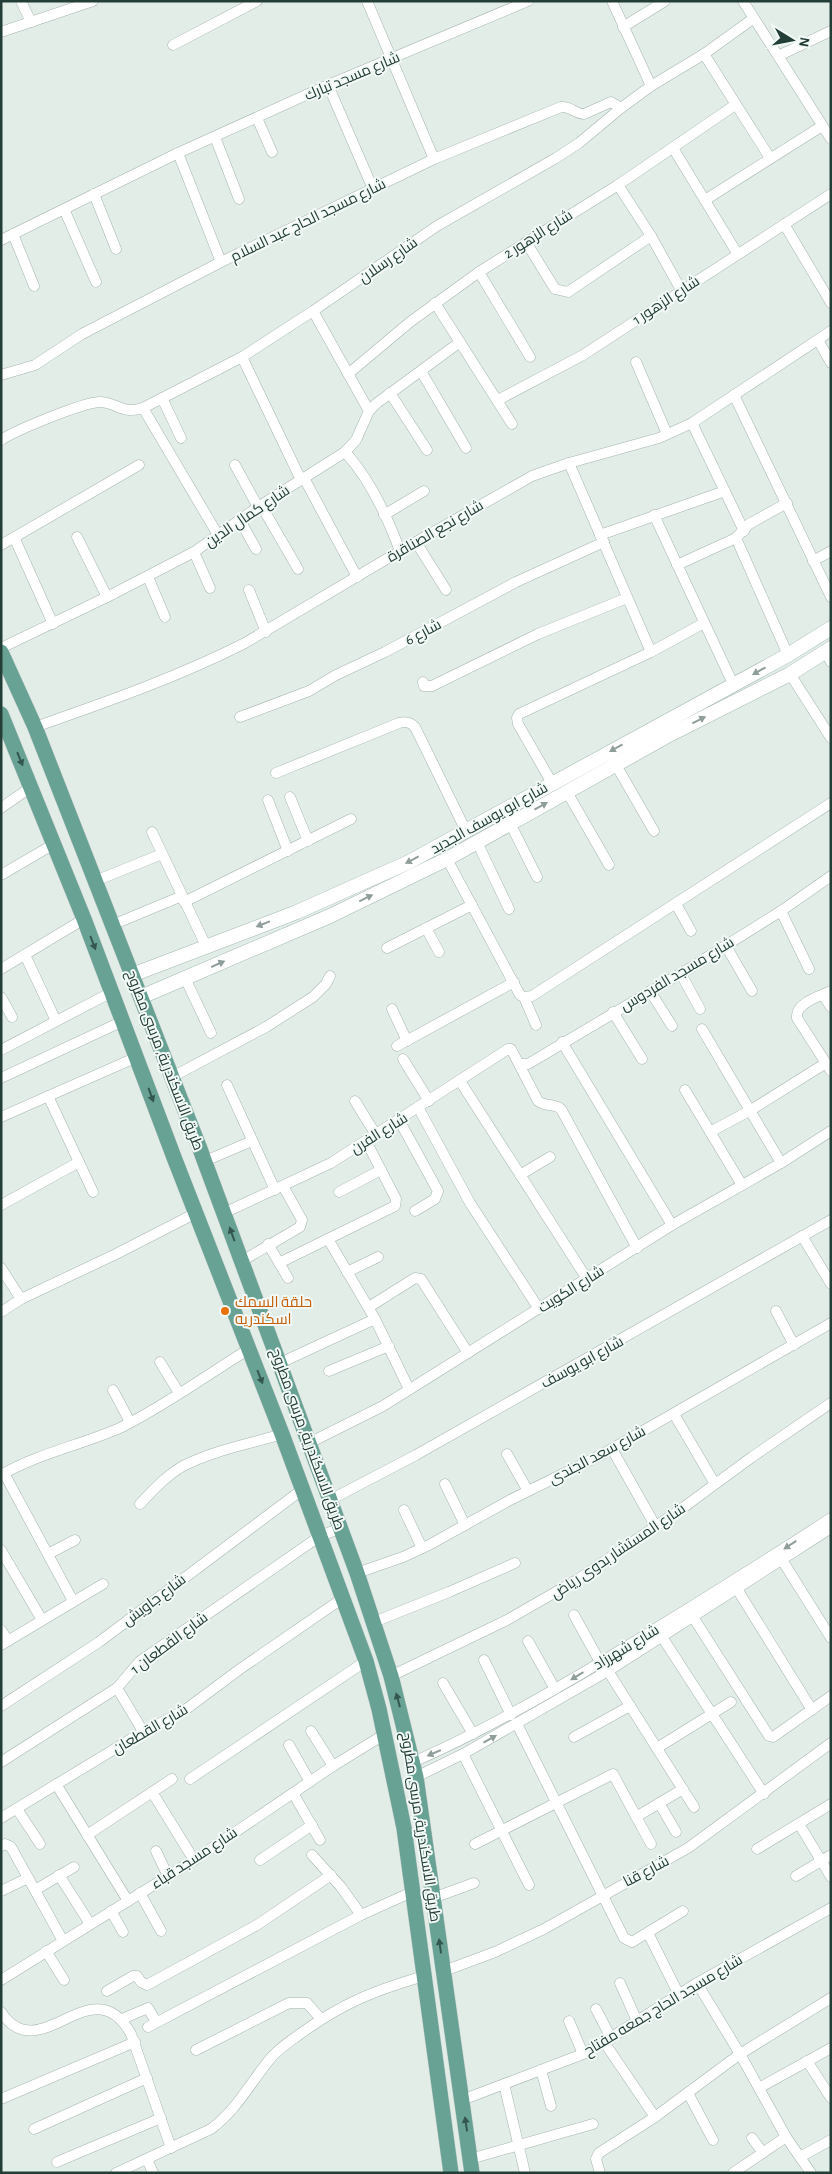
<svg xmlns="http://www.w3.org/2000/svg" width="832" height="2174" font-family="'Alegreya Sans',Cairo,sans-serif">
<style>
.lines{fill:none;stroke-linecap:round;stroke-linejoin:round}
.street-casing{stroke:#a5b5af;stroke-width:11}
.secondary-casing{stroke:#a1b8b0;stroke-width:15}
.primary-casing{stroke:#c1c9c7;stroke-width:16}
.street{stroke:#fff;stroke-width:10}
.secondary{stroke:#fff;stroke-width:14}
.primary{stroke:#67a294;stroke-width:15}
.oneway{fill:#909e9b}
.oneway2{fill:#33574e}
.food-dot{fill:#e8710a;stroke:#f3f9f6;stroke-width:2}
.labels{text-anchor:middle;stroke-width:4;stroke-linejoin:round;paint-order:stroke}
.street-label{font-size:15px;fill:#223e37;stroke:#f3f9f6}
.food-label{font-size:15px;fill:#c56008;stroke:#f3f9f6;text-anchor:start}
</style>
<rect width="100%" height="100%" fill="#e3ede8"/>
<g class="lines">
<g class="street-casing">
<g id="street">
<polyline points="21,1 31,22"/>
<polyline points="367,1 434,159"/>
<polyline points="612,1 651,86"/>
<polyline points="743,1 831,139"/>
<polyline points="623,27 665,1"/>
<polyline points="1,32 93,1"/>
<polyline points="173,45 257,1"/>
<polyline points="704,54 770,158"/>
<polyline points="778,56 831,31"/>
<polyline points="328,85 373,189"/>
<polyline points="257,118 272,152"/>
<polyline points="215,137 239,199"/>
<polyline points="673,148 737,253"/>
<polyline points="178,153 221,262"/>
<polyline points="618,185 651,236 681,290"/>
<polyline points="94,194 116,249"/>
<polyline points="705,200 822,126"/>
<polyline points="64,209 96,282"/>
<polyline points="784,224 831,303"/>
<polyline points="13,234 34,286"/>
<polyline points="1,240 178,153 328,85 528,1"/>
<polyline points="526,242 555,289 568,292 651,236"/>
<polyline points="479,272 530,357"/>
<polyline points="435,303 512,424"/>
<polyline points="313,311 369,411"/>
<polyline points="818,340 831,363"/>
<polyline points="242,357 301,480"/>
<polyline points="636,362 667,434"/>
<polyline points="421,371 466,448"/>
<polyline points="348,374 410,322 479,272 618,185 735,105"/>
<path d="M 1,375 L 35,365 L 82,334 L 221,262 L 434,159 L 561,107 C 571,106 575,114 584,114 L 611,102 L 621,108"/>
<polyline points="390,393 427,450"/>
<polyline points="734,395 831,597"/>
<polyline points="162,398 181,438"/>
<polyline points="498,400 583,355 831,194"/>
<polyline points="143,408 218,535"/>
<polyline points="692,423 744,531"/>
<path d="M 1,440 C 16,430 82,403 99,402 C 118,402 121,415 143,408 L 242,357 L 313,311 L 437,226 L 556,158 L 579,143 L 621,108 L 651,86 L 704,54 L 754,18"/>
<path d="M 345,452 C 370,479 387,516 400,551"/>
<polyline points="569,463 651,652"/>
<polyline points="235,465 258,507"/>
<polyline points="304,478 357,577"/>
<polyline points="261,505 298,569"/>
<polyline points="384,515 424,491"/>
<polyline points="654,515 734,686"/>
<polyline points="240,520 256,549"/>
<polyline points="600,535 725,491"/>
<polyline points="14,537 53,624"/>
<polyline points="77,537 107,597"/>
<polyline points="736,538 788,655"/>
<polyline points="416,542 446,590"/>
<polyline points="1,545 139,465"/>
<polyline points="194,552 210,588"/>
<polyline points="813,561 831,551"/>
<polyline points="677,565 736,538 749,524 787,503"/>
<polyline points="148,577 165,617"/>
<polyline points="249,590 266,632"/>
<polyline points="1,648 107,597 194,552 258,507 345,452 356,440 369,411 377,403 460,342"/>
<polyline points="825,652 831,662"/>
<polyline points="790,674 831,738"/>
<polyline points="423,682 424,686 432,686 538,634 627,598"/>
<polyline points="240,717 309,691 336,675 385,652 516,582 604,542"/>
<path d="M 35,727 C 106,702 178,677 245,643 L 400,551 L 532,476 L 569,463 L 659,438 L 692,423 L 831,331"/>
<polyline points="616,765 654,831"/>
<path d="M 276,773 L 399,723 C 406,721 410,722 415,727 L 466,831"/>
<polyline points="552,783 518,724 517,718 519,714 651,652 704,623"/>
<polyline points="567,792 609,865"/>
<polyline points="290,797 308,841"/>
<polyline points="268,800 288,851"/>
<polyline points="1,808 31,787"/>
<polyline points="510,823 537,877"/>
<polyline points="152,832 206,946"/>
<polyline points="477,842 509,909"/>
<polyline points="447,859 520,995 524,997 536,1025"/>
<polyline points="1,875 54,844"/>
<polyline points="95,881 162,854"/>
<polyline points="184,902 351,819"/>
<polyline points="676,904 691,931"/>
<polyline points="781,911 809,969"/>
<polyline points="112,925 182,896"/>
<polyline points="426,928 439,952"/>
<polyline points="726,946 752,991"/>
<polyline points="387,948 472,905"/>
<polyline points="25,955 56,1021"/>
<polyline points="1,969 84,919"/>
<polyline points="681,974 700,1009"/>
<polyline points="185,978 211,1033"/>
<polyline points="650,991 672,1026"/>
<path d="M 831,991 C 820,996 795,1003 797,1018 L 831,1071"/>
<polyline points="823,995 831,1007"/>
<polyline points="1,997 12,1017"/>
<polyline points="524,997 532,996 831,803"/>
<polyline points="392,1009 407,1041"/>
<polyline points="613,1012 642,1059"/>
<polyline points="702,1029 781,1163"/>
<polyline points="562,1042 672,1225"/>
<polyline points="397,1046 514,982"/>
<polyline points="1,1050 112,992"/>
<polyline points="403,1059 429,1101"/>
<polyline points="520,1064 528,1064 690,968 781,911 831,876"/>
<polyline points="172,1077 266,1027 313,997 326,984 330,976"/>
<polyline points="1,1078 123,1021"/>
<polyline points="460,1081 587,1279"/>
<polyline points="227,1085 275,1190"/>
<polyline points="685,1090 742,1185"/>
<polyline points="48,1096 93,1192"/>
<polyline points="355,1101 376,1135"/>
<polyline points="418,1107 470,1203 539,1309"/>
<polyline points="1,1117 137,1057"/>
<polyline points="399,1120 438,1191 435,1199 415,1211"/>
<polyline points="710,1132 751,1110 826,1063"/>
<polyline points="205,1161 252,1141"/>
<polyline points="520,1175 550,1157"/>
<polyline points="339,1192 381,1170"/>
<polyline points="1,1205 79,1162"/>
<path d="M 224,1213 L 331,1163 L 508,1049 L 511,1049 L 538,1101 C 545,1107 554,1103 561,1109 L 637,1248"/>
<polyline points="802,1236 831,1284"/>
<polyline points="328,1239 375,1319 409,1389"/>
<polyline points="268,1244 288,1278"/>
<polyline points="242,1261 300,1227 302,1220 283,1186"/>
<polyline points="279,1263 395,1206 396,1199 366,1141"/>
<polyline points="1,1268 21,1299"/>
<polyline points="347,1272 378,1257"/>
<polyline points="369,1307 415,1278 421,1279 468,1353"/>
<polyline points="776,1311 794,1345"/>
<polyline points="1,1312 21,1299 116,1254 196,1213"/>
<polyline points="160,1362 179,1393"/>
<polyline points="280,1363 375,1319"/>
<polyline points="329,1371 389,1346"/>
<polyline points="113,1390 130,1422"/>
<polyline points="674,1414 715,1484"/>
<polyline points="309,1443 383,1406 672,1225 781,1163 831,1131"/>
<polyline points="612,1449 656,1527"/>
<polyline points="507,1454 528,1491"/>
<polyline points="4,1473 73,1601"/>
<path d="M 1,1475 C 39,1453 82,1445 122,1427 C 166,1405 207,1375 249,1349"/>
<polyline points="445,1484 465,1525"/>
<polyline points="330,1500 416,1455 831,1220"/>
<path d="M 140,1504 C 153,1490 166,1476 183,1466 C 214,1450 250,1444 282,1434"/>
<polyline points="404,1510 422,1548"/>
<polyline points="1,1550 42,1620"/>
<polyline points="48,1554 75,1540"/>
<polyline points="782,1560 831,1638"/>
<polyline points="357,1573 403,1557 429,1545 510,1500 601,1455 831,1323"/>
<polyline points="737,1589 812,1710"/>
<polyline points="574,1615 600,1662"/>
<polyline points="693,1617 769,1736 773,1737 831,1696"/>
<polyline points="374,1622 449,1592 515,1563"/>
<polyline points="1,1630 8,1641"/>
<polyline points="662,1637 764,1794"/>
<polyline points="528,1641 555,1689"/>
<polyline points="1,1645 103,1584"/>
<polyline points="484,1660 511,1715"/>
<polyline points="608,1671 694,1807"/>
<polyline points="391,1676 507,1620 580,1578 684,1507 752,1457 831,1403"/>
<polyline points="443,1683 473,1734"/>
<polyline points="117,1688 144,1733"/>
<polyline points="1,1706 99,1642 303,1489"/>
<polyline points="517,1724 624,1938 632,1942 683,1911"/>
<polyline points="311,1731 333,1766"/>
<polyline points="574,1737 630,1706"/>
<polyline points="289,1745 310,1782"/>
<polyline points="657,1748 731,1702"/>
<polyline points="463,1754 529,1885"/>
<polyline points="1,1762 117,1688 140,1661 320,1536 341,1528"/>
<path d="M 413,1762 C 480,1733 543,1697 606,1659 C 682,1613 757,1566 831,1518"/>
<polyline points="416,1777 463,1754 608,1671 831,1528"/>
<polyline points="190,1779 366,1661"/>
<polyline points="56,1784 128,1901"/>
<polyline points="152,1792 194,1860"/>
<polyline points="293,1793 320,1840"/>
<polyline points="659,1803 676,1832"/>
<polyline points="17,1809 40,1844"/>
<polyline points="636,1817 683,1789"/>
<polyline points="1,1818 131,1739 185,1710 240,1669 343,1598"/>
<polyline points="799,1824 831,1877"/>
<polyline points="87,1835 172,1779"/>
<polyline points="475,1844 613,1774 651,1844"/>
<polyline points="1,1846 5,1844 11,1847 63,1941"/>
<polyline points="757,1849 831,1804"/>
<polyline points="156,1851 168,1876"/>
<polyline points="312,1855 341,1887 361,1915"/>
<polyline points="260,1860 312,1825"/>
<polyline points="59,1875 90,1924"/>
<polyline points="796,1876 831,1855"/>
<polyline points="35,1890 74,1867"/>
<polyline points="1,1891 28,1878"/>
<polyline points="140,1893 161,1931"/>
<polyline points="433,1898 474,1883"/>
<polyline points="111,1911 123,1932"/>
<polyline points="648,1933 679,1995"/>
<polyline points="46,1951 64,1980"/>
<polyline points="444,1971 495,1952 544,1929 688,1848 831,1743"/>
<polyline points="1,1980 194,1860 333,1766 385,1734"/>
<polyline points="620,1983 637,2021"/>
<polyline points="697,1983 740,2054 786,2137 811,2173"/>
<polyline points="107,1991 133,1976 137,1976 141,1982 147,1985 257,1925 331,1875"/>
<polyline points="596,2009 611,2038"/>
<path d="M 1,2012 C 40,2071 92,1964 131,2034 L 171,2148"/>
<polyline points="122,2019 148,2008 156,2022"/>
<polyline points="569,2021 583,2054"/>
<polyline points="148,2027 361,1915 412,1892"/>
<polyline points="604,2042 655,2117"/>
<polyline points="196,2050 289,2003 307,2003 321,2019"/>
<polyline points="807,2061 831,2098"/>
<polyline points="541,2070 551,2106"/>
<polyline points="504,2084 525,2173"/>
<polyline points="759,2088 831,2048"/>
<polyline points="688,2093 713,2140"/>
<polyline points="1,2099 135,2042"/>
<polyline points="462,2100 583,2054 604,2042 697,1983 831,1908"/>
<polyline points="34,2129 147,2078"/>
<polyline points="752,2138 763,2153"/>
<polyline points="800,2157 831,2140"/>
<polyline points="147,2159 153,2173"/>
<polyline points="470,2159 593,2124"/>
<polyline points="57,2162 161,2118"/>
<path d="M 116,2173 L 211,2129 C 237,2110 250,2083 270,2059 C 278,2049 289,2042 300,2034 C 343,2003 373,1991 424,1976"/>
<polyline points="600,2173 596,2159 599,2153 655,2117 740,2054 831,1998"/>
<polyline points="733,2173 786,2137"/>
</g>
</g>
<g class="secondary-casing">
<g id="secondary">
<polyline points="132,975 297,912 409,862 788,655 831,628"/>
<polyline points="141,997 330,916 447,859 669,735 790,674 831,648"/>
</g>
</g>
<g class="primary-casing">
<g id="primary">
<polyline points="1,652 35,727 200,1149 357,1573 391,1676 416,1777 472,2173"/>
<polyline points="1,714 84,919 175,1160 282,1434 366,1661 379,1709 404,1828 451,2173"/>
</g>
</g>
<use href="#street" class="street"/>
<use href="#secondary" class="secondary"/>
<use href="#primary" class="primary"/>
</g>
<defs><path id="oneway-solid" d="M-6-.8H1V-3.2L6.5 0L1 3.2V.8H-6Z" transform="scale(1.25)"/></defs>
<g class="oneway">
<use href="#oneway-solid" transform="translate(759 671) rotate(151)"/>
<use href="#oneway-solid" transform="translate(699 720) rotate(-27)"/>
<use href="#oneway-solid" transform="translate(616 748) rotate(151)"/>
<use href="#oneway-solid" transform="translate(541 806) rotate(-29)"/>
<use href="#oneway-solid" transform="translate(412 860) rotate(152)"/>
<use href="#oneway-solid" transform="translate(366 898) rotate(-26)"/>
<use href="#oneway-solid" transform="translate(263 924) rotate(159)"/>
<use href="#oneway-solid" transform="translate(218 964) rotate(-24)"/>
<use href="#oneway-solid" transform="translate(790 1545) rotate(147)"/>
<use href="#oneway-solid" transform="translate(577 1676) rotate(149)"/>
<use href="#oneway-solid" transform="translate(490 1739) rotate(-29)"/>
<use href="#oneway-solid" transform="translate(434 1753) rotate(157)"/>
</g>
<g class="oneway2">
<use href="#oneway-solid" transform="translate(20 759) rotate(68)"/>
<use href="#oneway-solid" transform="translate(93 943) rotate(69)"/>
<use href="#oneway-solid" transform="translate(151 1095) rotate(70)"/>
<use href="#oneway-solid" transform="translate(232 1234) rotate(-110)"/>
<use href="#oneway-solid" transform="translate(260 1377) rotate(69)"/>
<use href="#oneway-solid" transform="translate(398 1700) rotate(-105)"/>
<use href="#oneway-solid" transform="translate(440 1946) rotate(-98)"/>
<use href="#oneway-solid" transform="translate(466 2124) rotate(-98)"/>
</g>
<circle class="food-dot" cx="225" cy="1311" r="5"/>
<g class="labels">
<g class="street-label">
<text transform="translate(352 76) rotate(-23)" y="5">شارع مسجد تبارك</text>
<text transform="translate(308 220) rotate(-26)" y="5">شارع مسجد الحاج عبد السلام</text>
<text transform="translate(538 234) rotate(-32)" y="5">شارع الزهور 2</text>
<text transform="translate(388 260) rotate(-35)" y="5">شارع رسلان</text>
<text transform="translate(666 300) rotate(-33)" y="5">شارع الزهور 1</text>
<text transform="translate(247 516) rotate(-34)" y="5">شارع كمال الدين</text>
<text transform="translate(435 531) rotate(-30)" y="5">شارع نجع الصناقرة</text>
<text transform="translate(423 632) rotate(-28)" y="5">شارع 6</text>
<text transform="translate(489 818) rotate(-29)" y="5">شارع ابو يوسف الجديد</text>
<text transform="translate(677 974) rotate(-31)" y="5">شارع مسجد الفردوس</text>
<text transform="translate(165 1060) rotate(69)" y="5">طريق الاسكندرية, مرسى مطروح</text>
<text transform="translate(379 1133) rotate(-32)" y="5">شارع الفرن</text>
<text transform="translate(571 1289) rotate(-32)" y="5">شارع الكويت</text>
<text transform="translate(582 1362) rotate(-29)" y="5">شارع ابو يوسف</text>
<text transform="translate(308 1439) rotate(70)" y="5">طريق الاسكندرية, مرسى مطروح</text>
<text transform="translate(597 1455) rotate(-28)" y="5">شارع سعد الجندى</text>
<text transform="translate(618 1551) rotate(-34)" y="5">شارع المستشار بدوى رياض</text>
<text transform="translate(154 1600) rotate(-37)" y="5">شارع جاويش</text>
<text transform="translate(169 1643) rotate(-37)" y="5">شارع القطعان 1</text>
<text transform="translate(626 1647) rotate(-31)" y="5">شارع شهرزاد</text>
<text transform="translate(150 1729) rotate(-30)" y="5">شارع القطعان</text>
<text transform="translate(421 1827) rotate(81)" y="5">طريق الاسكندرية, مرسى مطروح</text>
<text transform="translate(194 1858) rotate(-33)" y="5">شارع مسجد قباء</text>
<text transform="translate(646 1871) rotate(-28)" y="5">شارع قنا</text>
<text transform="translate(663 2005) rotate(-31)" y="5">شارع مسجد الحاج جمعه مفتاح</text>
</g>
<g class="food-label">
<text x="235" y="1307">حلقة السمك<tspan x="235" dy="17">اسكندريه</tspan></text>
</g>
</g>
<rect width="832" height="2174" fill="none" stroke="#223e37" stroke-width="5"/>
<g transform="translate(792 40) rotate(100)" stroke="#f3f9f6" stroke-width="4" paint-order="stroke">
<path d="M0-4L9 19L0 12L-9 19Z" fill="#223e37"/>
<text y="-8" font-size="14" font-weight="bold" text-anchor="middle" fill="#223e37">N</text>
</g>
</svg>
